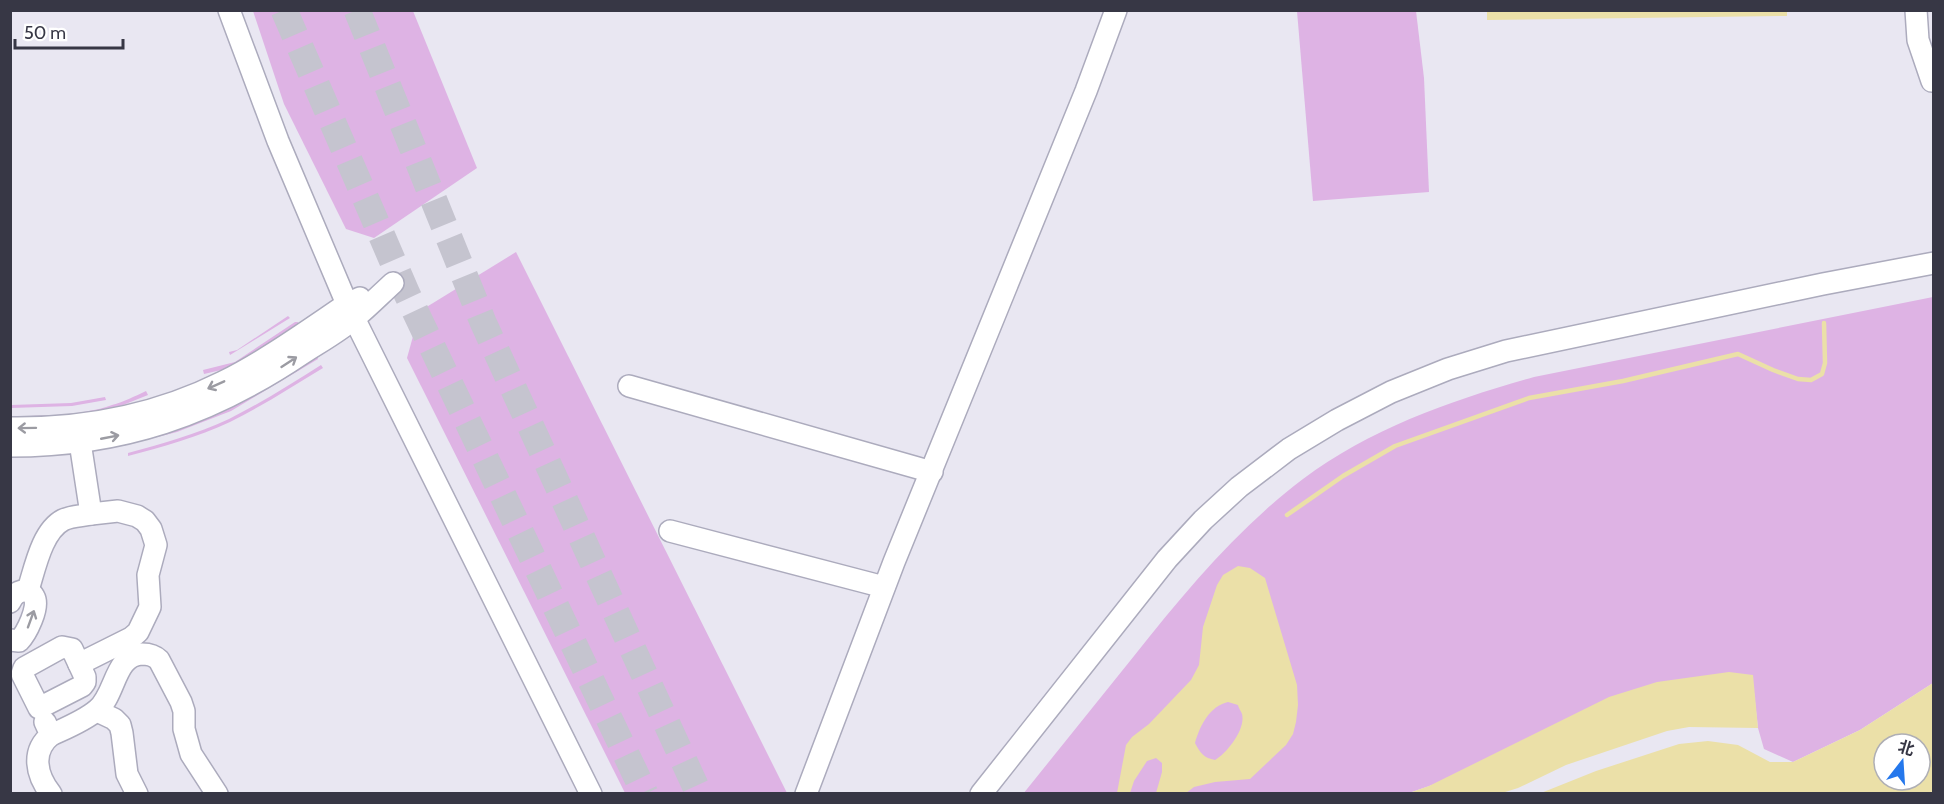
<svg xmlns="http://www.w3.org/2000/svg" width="1944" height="804" font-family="Cabin,'Noto Sans SC',sans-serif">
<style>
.green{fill:#deb3e4}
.water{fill:#ebe0a8;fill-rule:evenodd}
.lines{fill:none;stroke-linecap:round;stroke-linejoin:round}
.stream{stroke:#ebe0a8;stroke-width:4.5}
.major-tunnel{stroke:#c5c4cf;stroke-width:27;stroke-dasharray:27 14;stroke-linecap:butt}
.minor-casing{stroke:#acabbd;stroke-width:24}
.minor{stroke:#fff;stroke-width:21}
.oneway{stroke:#9b9ba2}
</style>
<rect width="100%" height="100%" fill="#e9e7f2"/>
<g class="green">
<polygon points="253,11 413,11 477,168 374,238 346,229 284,104"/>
<polygon points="1297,11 1416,11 1424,78 1429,192 1313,201"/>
<polygon points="516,252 787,793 625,793 407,358 420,311"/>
<path d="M 1933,297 L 1933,683 L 1860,730 L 1793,762 L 1764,749 L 1758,728 L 1752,675 L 1409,793 L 1023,794 C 1060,748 1097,702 1134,656 C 1185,592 1237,529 1303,479 C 1371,428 1453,400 1534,377 Z"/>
<polygon points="288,316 290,318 230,355 229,352 237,350"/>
<polygon points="295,322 298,322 298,326 234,367 204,374 203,370 235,362"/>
<polygon points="317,355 318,359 231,411 177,432 122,446 121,445"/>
<path d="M 321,365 L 323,368 C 292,387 262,406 230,422 C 197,437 163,447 128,456 L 128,453 C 162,444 196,434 229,419 C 261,403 291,384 321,365 Z"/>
<path d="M 146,391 L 148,395 L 113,409 L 93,413 L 11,420 L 11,416 C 43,416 81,416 112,405 C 124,402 135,396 146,391 Z"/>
<polygon points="105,397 106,400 72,406 11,408 11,405 71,403"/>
</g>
<g class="water">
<polygon points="1787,11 1787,16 1487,20 1487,11"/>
<path d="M 1238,566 L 1250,568 L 1265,578 L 1297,685 L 1298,705 L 1296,722 L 1293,734 L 1286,745 L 1250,779 L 1215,782 L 1194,787 L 1186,793 L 1156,793 L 1162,772 L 1162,763 L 1156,758 L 1147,761 L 1134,781 L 1130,793 L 1117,793 L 1126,745 L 1132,737 L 1149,724 L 1191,680 L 1199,665 L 1203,627 L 1217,585 L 1223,575 ZM 1228,702 L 1238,705 C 1238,707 1242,713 1242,714 C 1246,729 1227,753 1215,760 C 1204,758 1200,753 1195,743 C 1200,725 1210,706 1228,702 Z"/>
<polygon points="1729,672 1753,675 1758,728 1689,727 1667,731 1566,765 1518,788 1502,793 1409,793 1429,786 1609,697 1657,682"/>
<path d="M 1933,683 L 1933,793 L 1541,793 L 1596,771 L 1679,744 L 1708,741 L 1738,745 L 1770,762 L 1793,762 L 1860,730 ZM 1884,744 L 1920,744 L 1920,780 L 1884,780 Z"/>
</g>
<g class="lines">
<polyline class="stream" points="1287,515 1343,476 1395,446 1529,398 1623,381 1738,354 1773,370 1798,379 1811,380 1822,374 1825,363 1824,323"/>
<g class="major-tunnel">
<polyline points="284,10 407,294 645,794"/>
<polyline points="357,10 483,322 699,794"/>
</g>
<g class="minor-casing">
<g id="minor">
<polyline points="229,10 278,141 347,304 591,794"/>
<polyline points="1916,10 1918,40 1932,81 1934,81"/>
<polyline points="629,386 932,472"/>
<path d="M 10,428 C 84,429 157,415 223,382 C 267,360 307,331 347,304 L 360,298"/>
<path d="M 10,446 C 122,446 211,415 303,353 C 320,342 340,331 356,317 C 369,306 381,294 393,283"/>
<polyline points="670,531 884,587"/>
<path d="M 28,590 C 35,568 42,531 63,520 C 71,516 82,516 91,514 L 78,429"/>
<path d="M 10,602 C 14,593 19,591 28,590"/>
<path d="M 10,640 L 19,641 C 26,634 40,607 34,597 C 33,594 30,592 28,590"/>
<polygon points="62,647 72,649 85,677 85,682 82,686 39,708 22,674 24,668"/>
<polyline points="79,664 131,638 138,632 150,607 148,575 156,545 151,529 145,521 137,516 118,511 91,514"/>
<polyline points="97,711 114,719 120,725 122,733 127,774 137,794"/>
<path d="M 45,722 L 51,735 C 31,751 36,775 51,794"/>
<path d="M 51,735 C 66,728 84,721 97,710 C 116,695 114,655 142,654 C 148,654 154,655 159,660 L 181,702 L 184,711 L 184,729 L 191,754 L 217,794"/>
<polyline points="806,794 894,562 1086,91 1116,10"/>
<polyline points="981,794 1167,559 1203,520 1239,487 1289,449 1337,420 1391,392 1448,369 1506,351 1823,284 1934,263"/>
</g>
</g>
<use href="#minor" class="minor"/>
</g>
<defs><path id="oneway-shaft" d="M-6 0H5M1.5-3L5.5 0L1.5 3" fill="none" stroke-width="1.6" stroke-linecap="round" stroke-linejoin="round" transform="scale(1.5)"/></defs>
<g class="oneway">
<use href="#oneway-shaft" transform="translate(289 362) rotate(-33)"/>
<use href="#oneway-shaft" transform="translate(216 385) rotate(156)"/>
<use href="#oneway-shaft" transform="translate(27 428) rotate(179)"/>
<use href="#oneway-shaft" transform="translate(110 437) rotate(-11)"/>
<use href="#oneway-shaft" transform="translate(31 619) rotate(-70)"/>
</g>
<rect width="1944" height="804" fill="none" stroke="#373745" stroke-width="24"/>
<g transform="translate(1902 762) rotate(17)"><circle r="28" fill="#ffffff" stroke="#afafb5" stroke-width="1.5"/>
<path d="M0-4.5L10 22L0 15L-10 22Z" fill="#2578ec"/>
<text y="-9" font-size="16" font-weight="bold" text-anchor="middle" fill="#373745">北</text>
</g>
<path d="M15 39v9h108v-9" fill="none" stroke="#373745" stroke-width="3"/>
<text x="24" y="39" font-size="18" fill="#373745" stroke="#ffffff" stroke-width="4.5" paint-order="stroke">50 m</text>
</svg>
